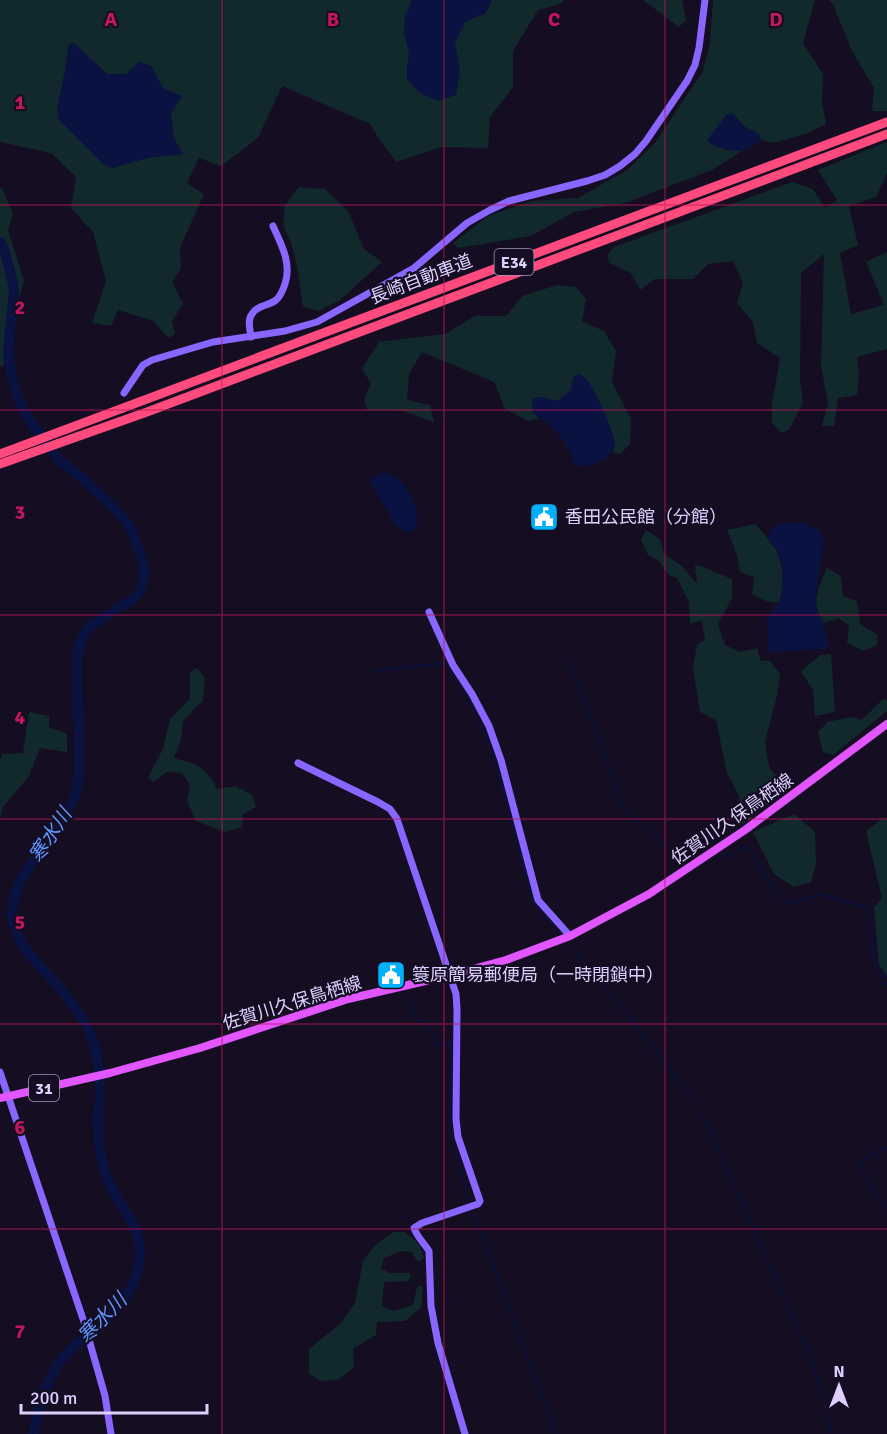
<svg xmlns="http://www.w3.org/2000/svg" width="887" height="1434" font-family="Signika,'Noto Sans JP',sans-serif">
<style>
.green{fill:#11282c}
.water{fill:#091240}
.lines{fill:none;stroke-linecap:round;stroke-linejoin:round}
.stream{stroke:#091240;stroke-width:1.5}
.river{stroke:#091240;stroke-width:10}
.secondary{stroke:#86f;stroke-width:7}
.primary{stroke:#e156ff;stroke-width:8}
.highway{stroke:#ff4a7d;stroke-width:9}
.grid{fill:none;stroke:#c2185b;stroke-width:1.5;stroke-opacity:0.55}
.labels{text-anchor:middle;stroke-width:4.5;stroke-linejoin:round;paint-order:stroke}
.shield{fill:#150e22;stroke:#a295bd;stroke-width:1.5}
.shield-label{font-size:16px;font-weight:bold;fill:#decfff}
.street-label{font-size:18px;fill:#decfff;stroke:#150e22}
.poi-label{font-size:18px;fill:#decfff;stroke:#150e22;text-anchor:start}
.water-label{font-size:20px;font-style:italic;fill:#5d94ff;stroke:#150e22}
.grid-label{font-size:20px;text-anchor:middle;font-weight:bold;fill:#c2185b;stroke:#150e22;stroke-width:4.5;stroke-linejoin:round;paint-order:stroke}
</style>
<rect width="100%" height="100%" fill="#150e22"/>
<g class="green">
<polygon points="0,0 564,0 560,4 538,10 513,51 513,87 490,117 488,148 441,147 396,162 376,134 370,124 282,86 258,138 221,166 199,158 187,183 204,194 180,248 181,268 172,282 183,304 172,321 175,334 168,338 154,321 118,310 111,326 92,323 106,281 93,232 71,208 76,177 51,153 0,142"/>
<polygon points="643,0 682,0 686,20 679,27"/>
<polygon points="713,0 815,0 803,43 823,74 822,103 826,124 806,134 773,143 761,140 759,134 745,127 733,114 724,150 744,150 712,170 625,203 574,212 531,236 458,248 453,243 488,216 531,201 578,198 627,170 655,143 703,71 710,43"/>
<polygon points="829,0 887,0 887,111 872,111 874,88 852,51 833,4"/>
<polygon points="887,142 887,173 876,197 849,206 858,245 840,253 851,314 884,305 866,262 887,252 887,349 857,357 859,374 857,395 838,398 834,426 822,426 828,403 821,366 824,254 801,273 800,381 803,402 789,430 781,433 772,422 772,403 780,358 757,343 753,322 737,303 743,283 733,261 708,264 693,279 655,279 640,290 631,273 610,263 607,256 614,247 792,182 813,189 825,208 837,200 818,170"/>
<polygon points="299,187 325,189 348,211 364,249 382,262 340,300 319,311 303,307 297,265 291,243 283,225 285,206"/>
<polygon points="0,188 2,188 13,214 8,230 24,281 4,346 4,365 0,367"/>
<polygon points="557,285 576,287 586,299 582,321 604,331 616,351 612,382 631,419 630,444 620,454 613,452 615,446 598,401 587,381 574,376 571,390 558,401 538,397 532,411 539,419 529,421 505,409 494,382 422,352 409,374 407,400 430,405 434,422 403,411 367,410 364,399 371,384 362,368 379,342 445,334 475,316 506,316 522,296"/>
<path d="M 755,524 C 762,531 769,539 774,547 C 785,563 784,585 779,603 L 766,601 L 752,594 L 754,577 L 740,572 L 737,555 L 727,530 Z"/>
<polygon points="646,530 660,539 664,554 682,566 697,584 695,564 732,579 732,598 718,624 725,645 740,652 757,648 761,661 770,661 780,674 777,696 765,742 769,767 779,779 781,793 742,825 733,812 740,798 727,773 716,720 700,712 693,668 697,645 705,640 702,620 690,624 689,602 677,578 669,575 658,560 648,555 641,539"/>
<path d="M 827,567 L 841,577 L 843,596 L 857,601 L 860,624 L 877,635 L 877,645 L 863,651 L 847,643 L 849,625 L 838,618 L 824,623 C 809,600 819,590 827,567 Z"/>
<polygon points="831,654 835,712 815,716 813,690 801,671 821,655"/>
<path d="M 197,668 L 205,678 L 203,700 L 183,721 L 181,740 L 174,758 C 198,765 204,764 217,789 L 236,786 L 252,795 L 256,807 L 243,814 L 242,827 L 225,832 L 196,821 L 187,801 L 190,785 L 182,773 L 167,772 L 153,782 L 148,777 L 163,749 L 170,719 L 190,699 L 190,672 Z"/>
<polygon points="883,699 887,700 887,711 833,755 823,752 818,733 827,722 852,717 862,720"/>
<polygon points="29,712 49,716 49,727 67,734 67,752 40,748 29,776 3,807 0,819 0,760 2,754 23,753"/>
<polygon points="794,814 815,832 816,864 811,882 794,887 774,874 753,832"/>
<polygon points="883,818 887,818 887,976 879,965 874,908 882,898 866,831"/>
<polygon points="394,1232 405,1232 420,1245 424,1257 421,1261 416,1260 412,1252 402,1251 384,1258 381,1268 390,1273 411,1273 409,1281 384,1282 382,1306 394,1311 413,1305 417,1287 420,1285 423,1287 421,1308 405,1321 377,1322 376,1335 353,1349 354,1367 339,1379 322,1381 309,1374 309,1349 340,1324 355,1303 363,1261 376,1244"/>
</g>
<g class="water">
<polygon points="412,0 492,0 486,13 465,22 455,43 460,70 456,95 437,101 420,93 407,79 407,66 409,54 404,32 405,16"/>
<polygon points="74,43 107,74 126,74 139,62 151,66 163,88 182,96 171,114 174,138 183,154 148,158 112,168 103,164 59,120 57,110 65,70 69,44"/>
<path d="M 727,114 L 733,114 L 745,127 L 759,134 L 761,140 C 756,143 749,149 744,150 C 734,153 714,148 707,140 Z"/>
<path d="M 580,374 C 582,376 585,378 587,380 C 595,389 616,435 615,446 C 614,453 605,459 599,462 C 592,465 583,468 576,466 C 569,451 563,437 550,425 C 544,420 538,418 532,411 L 532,399 L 538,397 L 558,401 L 571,390 L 574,376 Z"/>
<path d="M 383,472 C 399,474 413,494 416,509 C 418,515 417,522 417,528 L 408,533 L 395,525 L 370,480 Z"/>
<polygon points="802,522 820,530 824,541 815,600 817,612 824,623 828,644 826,649 768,652 767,617 779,603 782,591 783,570 779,555 774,546 767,538 772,527 783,523"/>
</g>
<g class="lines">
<g class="stream">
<polyline points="569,661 617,788 619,800 623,806 679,858 684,859 708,842 715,841"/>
<polyline points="375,671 445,663 467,696 494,757 533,902 554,928"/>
<path d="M 723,855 L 727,857 C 734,854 739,846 746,847 L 757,859 L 767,881 L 787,902 L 792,903 L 820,894 L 869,908 L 873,956 L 876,966 L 887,985"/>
<polyline points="572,949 597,976 693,1098"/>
<path d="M 409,996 L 414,1018 L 425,1021 L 432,1034 L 435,1045 C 440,1047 446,1042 452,1045 L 449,1121 L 451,1137 L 470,1203"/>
<polyline points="702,1113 813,1363 832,1434"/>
<polyline points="887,1147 867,1157 863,1161 861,1167 862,1171 871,1182 874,1194 887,1208"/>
<polyline points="472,1208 556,1434"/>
</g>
<path class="river" d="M 0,242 L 4,249 L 10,271 L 14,290 L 8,351 L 12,379 L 18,398 L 28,418 L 60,461 L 80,476 L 115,509 L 125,520 L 132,531 L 144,566 L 144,578 L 139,593 L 132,600 L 93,624 L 86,631 L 79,645 L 77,658 L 79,771 L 76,793 L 73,801 L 20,881 C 16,891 12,902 12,912 C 13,946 46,971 66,995 C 73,1004 80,1015 86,1025 C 97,1045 100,1069 100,1091 C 101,1099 99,1107 98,1114 C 98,1133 99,1154 105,1173 C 114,1201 139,1220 140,1251 C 141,1281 120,1310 97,1328 C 85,1338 72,1346 63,1358 C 45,1381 37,1406 34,1434"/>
<g class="secondary">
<path d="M 251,337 C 250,329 247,320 252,314 C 257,305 269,306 276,300 C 281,296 283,290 285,284 C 292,263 281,244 273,226"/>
<polyline points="124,393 143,365 152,360 213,342 285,331 317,322 414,268 467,223 490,210 509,201 587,181 605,175 620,166 635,154 646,141 687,81 695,65 699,48 705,0"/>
<polyline points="429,612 453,665 472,694 489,726 501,760 538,900 570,936"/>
<path d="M 298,763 L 378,802 L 390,809 L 397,819 L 456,994 L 457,1009 L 456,1119 L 458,1137 L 480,1201 L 478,1204 L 422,1223 L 414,1228 C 417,1237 424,1243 429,1251 L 431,1306 L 438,1343 L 465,1434"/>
<polyline points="0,1072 84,1322 105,1396 111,1434"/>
</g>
<polyline class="primary" points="0,1098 110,1073 200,1048 348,999 451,975 506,960 570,936 649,894 745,830 887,724"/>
<g class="highway">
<polyline points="0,454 887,122"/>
<polyline points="0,464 147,412 887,134"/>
</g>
</g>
<path class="grid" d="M 222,0 L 222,1434M 444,0 L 444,1434M 665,0 L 665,1434M 0,205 L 887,205M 0,410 L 887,410M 0,615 L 887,615M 0,819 L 887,819M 0,1024 L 887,1024M 0,1229 L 887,1229"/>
<defs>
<g id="civic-square" transform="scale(1.5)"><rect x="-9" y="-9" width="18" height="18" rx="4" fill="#00b0fa" stroke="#150e22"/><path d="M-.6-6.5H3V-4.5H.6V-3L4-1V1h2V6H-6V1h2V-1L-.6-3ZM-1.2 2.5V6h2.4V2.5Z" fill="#fff"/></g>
</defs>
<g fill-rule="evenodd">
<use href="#civic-square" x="544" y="517"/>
<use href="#civic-square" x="391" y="975"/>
</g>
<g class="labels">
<g class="shield">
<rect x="494.5" y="249" width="39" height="26" rx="4.5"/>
<rect x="29" y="1075" width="30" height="26" rx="4.5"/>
</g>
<g class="shield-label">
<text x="514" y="268">E34</text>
<text x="44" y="1094">31</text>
</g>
<g class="street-label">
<text transform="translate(421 279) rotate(-21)" y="6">長崎自動車道</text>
<text transform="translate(732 819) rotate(-35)" y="6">佐賀川久保鳥栖線</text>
<text transform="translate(292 1003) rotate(-17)" y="6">佐賀川久保鳥栖線</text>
</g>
<g class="poi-label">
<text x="565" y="523">香田公民館（分館）</text>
<text x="412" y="981">簑原簡易郵便局（一時閉鎖中）</text>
</g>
<g class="water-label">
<text transform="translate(50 835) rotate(-57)" y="7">寒水川</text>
<text transform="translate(102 1318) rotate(-46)" y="7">寒水川</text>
</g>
</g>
<g class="grid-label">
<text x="111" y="26">A</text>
<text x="333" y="26">B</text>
<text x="554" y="26">C</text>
<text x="776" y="26">D</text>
<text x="20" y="109">1</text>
<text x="20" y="314">2</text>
<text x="20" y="519">3</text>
<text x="20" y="724">4</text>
<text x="20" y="929">5</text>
<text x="20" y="1134">6</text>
<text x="20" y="1338">7</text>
</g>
<g transform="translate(839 1386)" stroke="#150e22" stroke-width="4.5" paint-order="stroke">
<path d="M0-4.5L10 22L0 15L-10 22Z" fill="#decfff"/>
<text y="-9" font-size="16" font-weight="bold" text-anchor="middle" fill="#decfff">N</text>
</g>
<path d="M21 1404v9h186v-9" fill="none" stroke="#decfff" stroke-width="3"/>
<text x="30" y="1404" font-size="18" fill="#decfff" stroke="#150e22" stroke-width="4.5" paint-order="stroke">200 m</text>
</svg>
